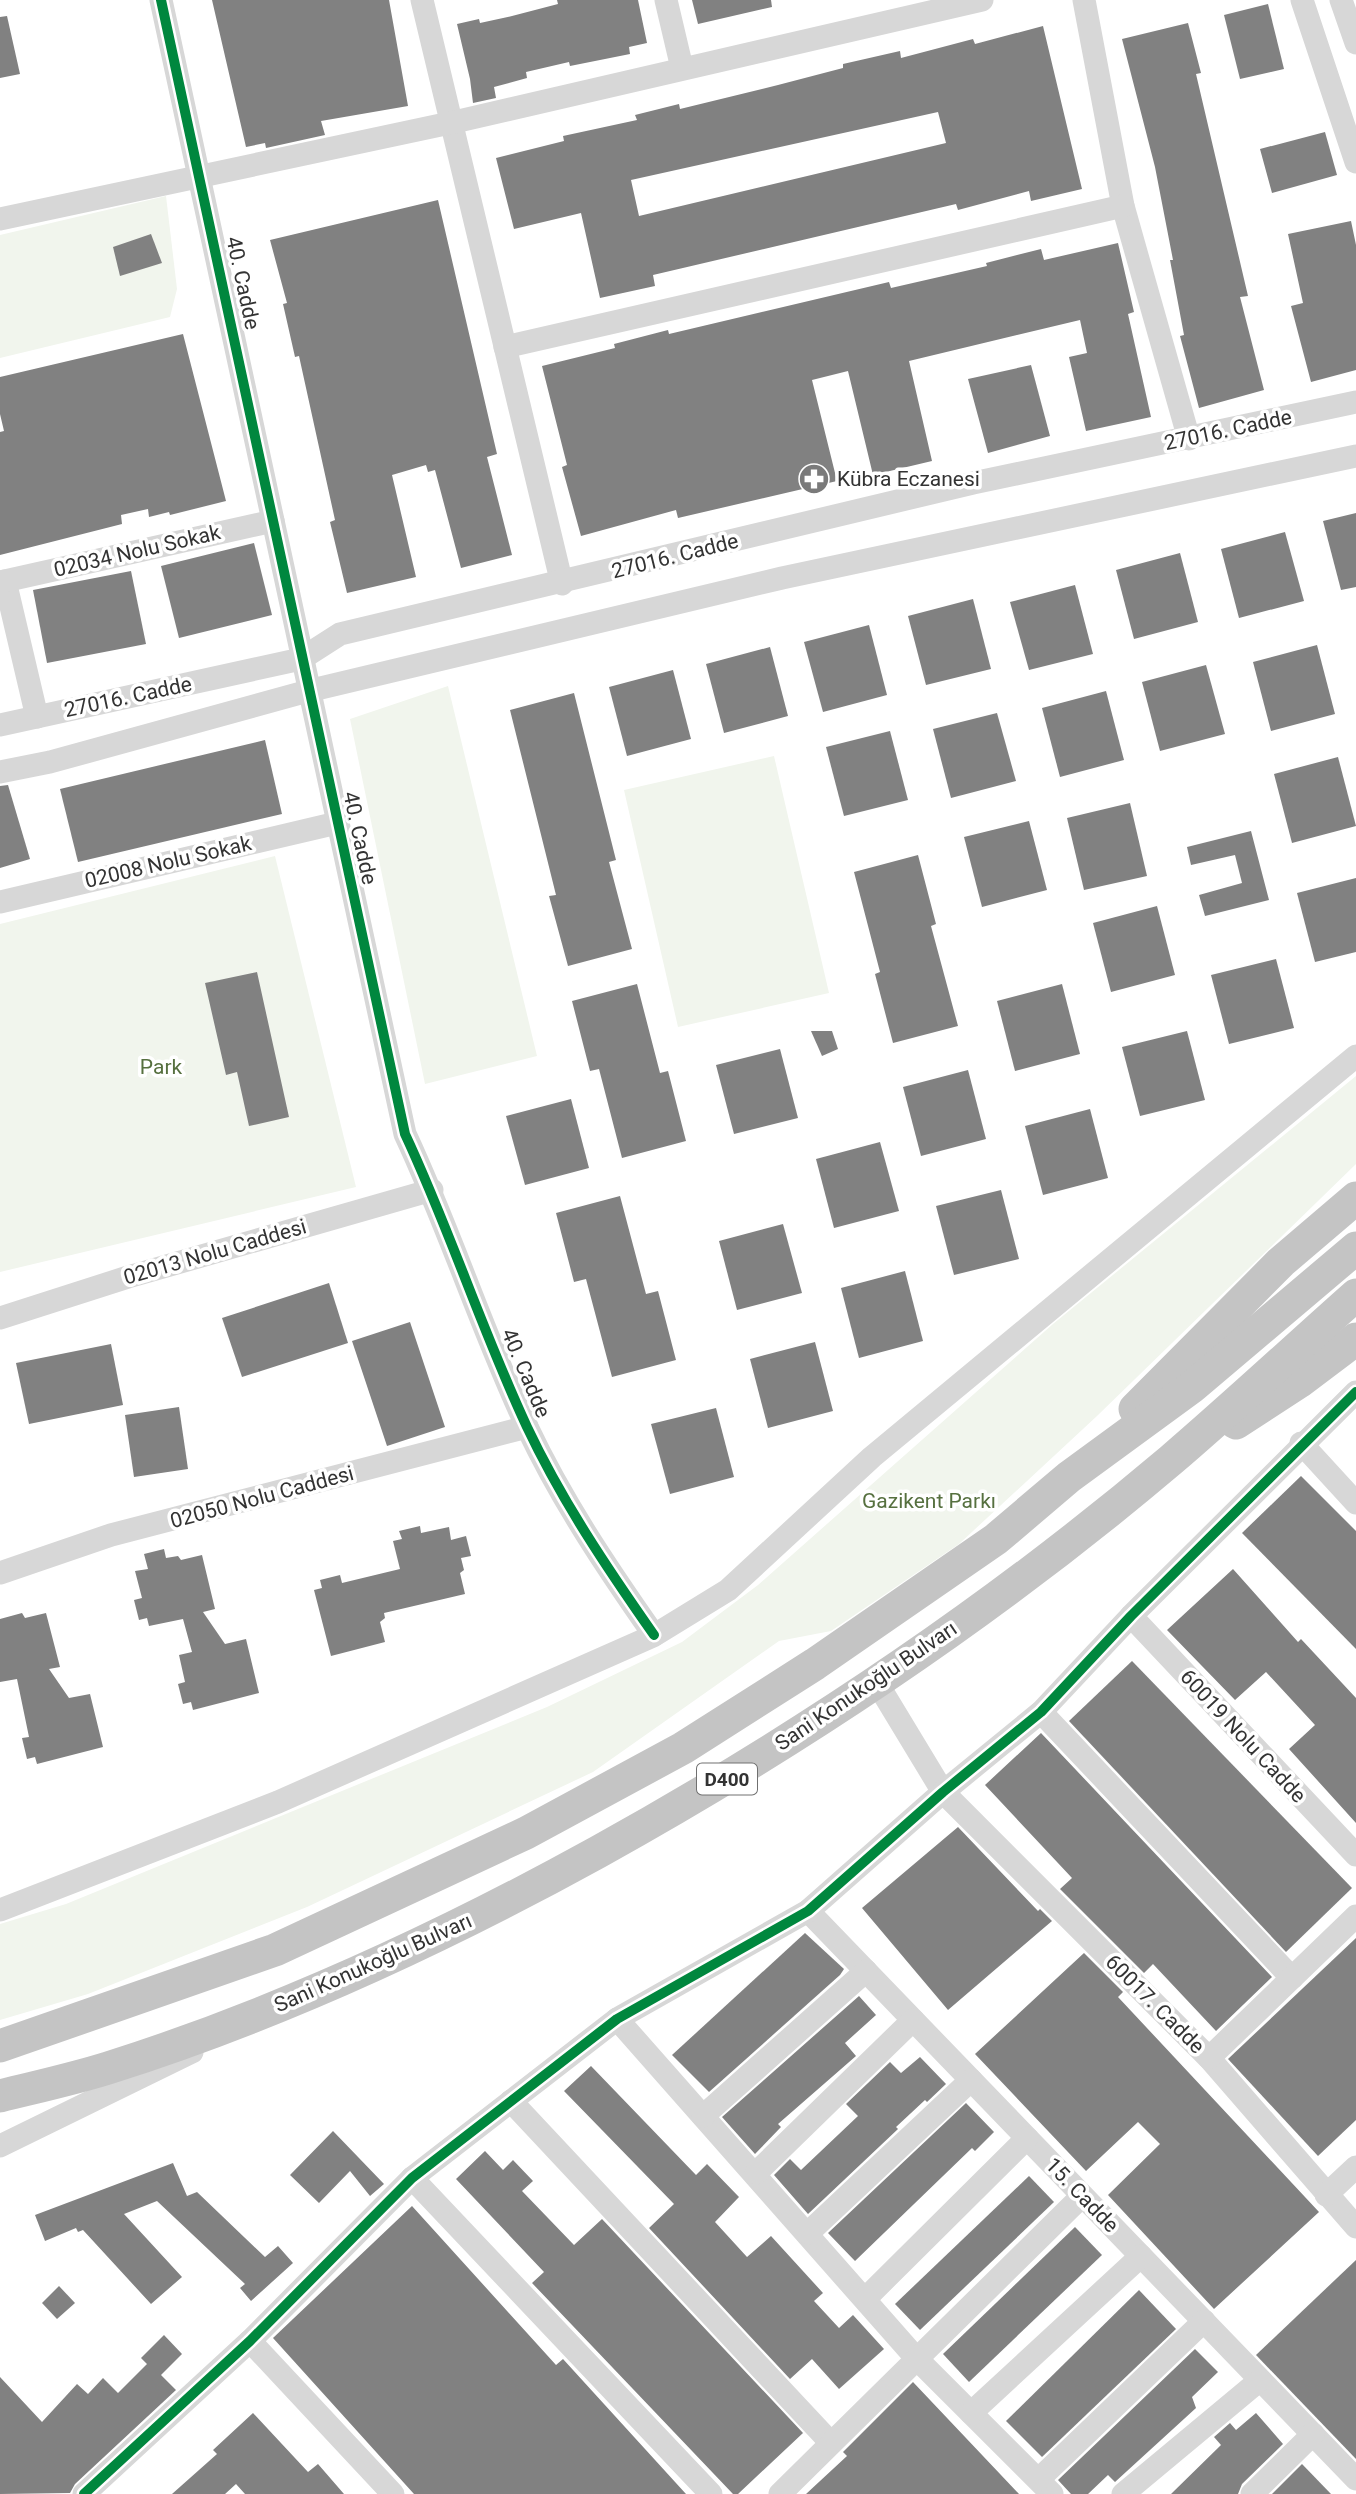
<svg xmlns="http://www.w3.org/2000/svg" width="1356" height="2494" font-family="Roboto,sans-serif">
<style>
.green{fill:#f1f5ed}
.building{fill:#818181;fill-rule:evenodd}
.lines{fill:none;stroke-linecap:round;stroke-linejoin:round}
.minor{stroke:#d7d7d7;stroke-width:23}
.highway{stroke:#c4c4c4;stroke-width:33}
.cycleway-casing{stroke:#fff;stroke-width:15}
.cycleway{stroke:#00873e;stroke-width:10}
.labels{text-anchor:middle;stroke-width:7;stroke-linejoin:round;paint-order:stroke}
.shield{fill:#fff;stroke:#707070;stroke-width:2}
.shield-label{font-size:19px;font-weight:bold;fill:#333}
.street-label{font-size:21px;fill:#333;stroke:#fff}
.poi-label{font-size:21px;fill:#333;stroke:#fff;text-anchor:start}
.park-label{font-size:21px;fill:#56703f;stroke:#fff}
</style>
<rect width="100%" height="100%" fill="#fff"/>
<g class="green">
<polygon points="166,196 177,289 170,317 0,358 0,235"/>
<polygon points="448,686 537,1056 425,1084 350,719"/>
<polygon points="774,756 829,993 678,1027 624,790"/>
<polygon points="275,856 356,1187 0,1272 0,924"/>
<polygon points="1356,1076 1356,1164 1097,1416 959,1544 831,1631 779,1641 593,1772 307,1907 88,1994 0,2020 0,1924 66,1904 547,1707 682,1642 758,1585 1053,1324"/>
</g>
<g class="building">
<polygon points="212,0 389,0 408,106 321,121 325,135 266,148 265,143 246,147"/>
<polygon points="557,0 638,0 647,43 629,47 630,54 570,66 569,62 526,72 527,78 494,87 496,98 473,103 470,79 457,24 479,19 480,23 512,16 558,4"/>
<polygon points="692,0 771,0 772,7 698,24"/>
<polygon points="1268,4 1284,69 1240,79 1224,15"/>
<polygon points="7,16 20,74 0,78 0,17"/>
<polygon points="1188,23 1201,73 1196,74 1248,296 1240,297 1264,390 1199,408 1180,336 1184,335 1170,260 1173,260 1155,167 1122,39"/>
<path d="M 1043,26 L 1082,189 L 1031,201 L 1029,191 L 958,210 L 956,204 L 653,275 L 655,286 L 600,298 L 581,213 L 514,229 L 496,158 L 564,141 L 563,136 L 637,120 L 635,115 L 679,104 L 680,109 L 778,85 L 843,68 L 843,64 L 900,51 L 901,58 L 973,39 L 975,44 ZM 938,112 L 946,143 L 639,216 L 631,180 Z"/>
<polygon points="1325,132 1337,175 1272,193 1260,149"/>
<polygon points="438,200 497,454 487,457 512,555 461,568 435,470 428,472 426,465 392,475 416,577 347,593 330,522 335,520 299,356 295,357 283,304 287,303 270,240"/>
<polygon points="1351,221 1356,245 1356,370 1311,382 1291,306 1303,303 1288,234"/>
<polygon points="151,234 162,263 120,276 113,247"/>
<polygon points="1118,243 1134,312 1128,314 1151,417 1086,431 1069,357 1087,353 1080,320 909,361 932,461 873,475 848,371 812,380 837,481 678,518 676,510 581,536 562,467 567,465 542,366 615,348 614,344 668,330 669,334 889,282 891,288 987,266 986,263 1041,249 1044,260"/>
<polygon points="183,334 226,501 170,515 169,512 149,517 148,509 121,515 122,524 0,555 0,432 4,431 0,414 0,377"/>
<polygon points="1031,365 1050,436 988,453 968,379"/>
<polygon points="1356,513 1356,587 1341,590 1323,521"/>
<polygon points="1285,532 1304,601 1239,618 1221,549"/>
<polygon points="254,543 272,615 179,638 161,566"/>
<polygon points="1180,553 1198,622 1134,639 1116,570"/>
<polygon points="131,571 146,644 47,663 33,590"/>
<polygon points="1075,585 1093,654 1029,670 1010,602"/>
<polygon points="973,599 991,669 926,685 908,616"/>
<polygon points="869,625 887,695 823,712 804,642"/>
<polygon points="1317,645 1335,714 1271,731 1253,662"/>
<polygon points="770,647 788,716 724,733 706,664"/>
<polygon points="1206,665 1225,734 1160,751 1142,682"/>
<polygon points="673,670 691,739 627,756 609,687"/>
<polygon points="1106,691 1124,760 1060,777 1042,708"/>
<polygon points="574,693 616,860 609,862 632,949 568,966 549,896 556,895 510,710"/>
<polygon points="997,713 1016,781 951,798 933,729"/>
<polygon points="890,731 908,800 844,816 826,747"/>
<polygon points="265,740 282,814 78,862 60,789"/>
<polygon points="1338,757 1356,826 1292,843 1274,774"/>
<polygon points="8,785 30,859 0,868 0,786"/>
<polygon points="1130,803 1147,876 1084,890 1067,818"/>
<polygon points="1029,821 1047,890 982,907 964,837"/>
<polygon points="1251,831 1269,900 1205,916 1199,895 1242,883 1235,855 1191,865 1187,847"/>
<polygon points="918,855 936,924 931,926 958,1026 893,1043 875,974 880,972 854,872"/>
<polygon points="1356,878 1356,952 1315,962 1297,893"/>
<polygon points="1157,906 1175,975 1111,992 1093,923"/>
<polygon points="1276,959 1294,1028 1229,1044 1211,975"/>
<polygon points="257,972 289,1117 249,1126 237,1072 226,1075 205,983"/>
<polygon points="637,984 660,1073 668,1071 686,1141 622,1158 599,1069 590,1071 572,1001"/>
<polygon points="1062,984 1080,1054 1015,1071 997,1001"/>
<polygon points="811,1031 832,1031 838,1049 822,1056"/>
<polygon points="1187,1031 1205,1100 1140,1116 1122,1047"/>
<polygon points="780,1049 798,1118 734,1134 716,1065"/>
<polygon points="968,1070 986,1139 921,1156 903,1087"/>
<polygon points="571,1099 589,1168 525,1185 506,1116"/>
<polygon points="1090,1109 1108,1178 1043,1195 1025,1126"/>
<polygon points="880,1142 899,1211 834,1228 816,1159"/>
<polygon points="1001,1190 1019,1259 954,1275 936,1206"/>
<polygon points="620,1196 646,1294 658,1291 676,1360 612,1377 586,1279 574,1282 556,1213"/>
<polygon points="783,1224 802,1293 737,1310 719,1241"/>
<polygon points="905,1271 923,1341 859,1358 841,1288"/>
<polygon points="329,1283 348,1343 242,1377 222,1318"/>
<polygon points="410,1322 445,1427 387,1446 352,1341"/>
<polygon points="815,1342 833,1411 768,1428 750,1359"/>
<polygon points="111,1344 123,1405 29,1424 16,1363"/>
<polygon points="179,1407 188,1469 134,1477 125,1415"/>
<polygon points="716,1408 734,1477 670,1494 651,1424"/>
<polygon points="1301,1476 1356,1531 1356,1649 1242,1533"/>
<polygon points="420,1526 421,1533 449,1527 451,1540 466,1536 471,1556 461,1558 464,1570 460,1573 465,1594 384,1613 385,1618 380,1622 385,1642 331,1656 314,1590 322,1588 320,1580 340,1575 342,1583 400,1569 393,1541 402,1539 399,1531"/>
<polygon points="164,1549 166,1558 178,1556 181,1560 202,1555 215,1609 203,1612 225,1644 246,1639 259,1693 193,1710 191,1702 183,1704 178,1684 185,1682 179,1655 192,1652 183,1619 149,1626 147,1618 139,1620 134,1600 142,1598 135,1571 148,1569 144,1554"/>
<polygon points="1233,1569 1298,1642 1301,1639 1356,1698 1356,1823 1289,1749 1315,1725 1266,1672 1235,1700 1167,1630"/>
<polygon points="22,1613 25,1618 46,1613 60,1667 49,1669 69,1698 90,1694 103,1747 37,1764 35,1757 27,1759 22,1738 29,1737 17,1679 0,1682 0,1619"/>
<polygon points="1132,1661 1352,1888 1286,1952 1069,1721"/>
<polygon points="1041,1733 1272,1977 1216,2031 1153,1964 1144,1973 1060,1889 1072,1878 985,1785"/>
<polygon points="958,1827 1038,1911 1040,1909 1052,1921 948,2010 862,1908"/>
<polygon points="805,1933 844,1969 840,1975 709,2092 672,2055"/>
<polygon points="1356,1938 1356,2120 1318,2156 1228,2059"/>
<polygon points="1084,1953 1123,1992 1118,1997 1319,2212 1214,2309 1108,2195 1160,2144 1138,2122 1086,2171 975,2054"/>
<polygon points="859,1996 876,2015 845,2043 856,2056 778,2124 781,2127 755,2154 722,2117"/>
<polygon points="920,2057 946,2084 927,2102 925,2100 896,2127 898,2129 808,2214 774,2175 790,2159 801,2170 858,2116 846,2104 890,2062 901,2073"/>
<polygon points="591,2066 696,2175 707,2164 739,2197 715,2222 747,2257 771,2236 823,2293 814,2301 839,2328 853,2315 884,2349 839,2389 812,2359 790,2379 649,2228 674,2204 564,2091"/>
<polygon points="966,2103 994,2132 975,2151 972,2148 855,2261 828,2233"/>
<polygon points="333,2131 384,2184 370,2196 350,2171 319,2203 290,2175"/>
<polygon points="485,2151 503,2170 513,2160 533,2181 522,2191 574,2245 602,2219 803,2433 738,2494 733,2494 532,2283 544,2272 456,2179"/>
<polygon points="173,2163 187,2196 197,2192 265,2257 278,2246 293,2263 251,2301 240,2288 245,2284 157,2201 124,2214 182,2277 151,2304 83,2230 78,2232 76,2228 45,2241 35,2215"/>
<polygon points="1029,2176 1054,2202 920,2330 895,2304"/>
<polygon points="412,2206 556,2365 563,2359 686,2494 414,2494 273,2338"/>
<polygon points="1075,2227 1102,2255 969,2382 943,2354"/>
<polygon points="1356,2260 1356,2459 1256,2355"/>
<polygon points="59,2286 75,2303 57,2319 42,2303"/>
<polygon points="1139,2290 1176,2329 1042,2457 1006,2421"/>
<polygon points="164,2335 182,2354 161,2375 176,2390 75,2484 70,2493 0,2494 0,2377 42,2422 77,2384 88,2394 103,2378 118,2393 147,2364 141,2358"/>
<polygon points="1195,2349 1218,2372 1192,2397 1196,2408 1115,2482 1108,2475 1088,2494 1071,2494 1058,2480"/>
<polygon points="913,2382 1019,2494 806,2494 847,2456 843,2452"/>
<polygon points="253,2413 308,2472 318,2464 344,2494 245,2494 236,2484 225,2494 172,2494 217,2454 213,2450"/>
<polygon points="1256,2413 1283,2444 1242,2484 1238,2494 1171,2494 1221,2445 1214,2437 1230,2423 1236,2430"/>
<polygon points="1302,2464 1331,2494 1272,2494"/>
</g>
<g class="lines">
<g class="minor">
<path d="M 161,0 L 405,1134 C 450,1230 482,1331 527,1427 C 562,1501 607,1568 654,1635"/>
<polyline points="422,0 562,584"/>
<polyline points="666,0 682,68"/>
<polyline points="1084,0 1123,206 1189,439"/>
<polyline points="1302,0 1356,162"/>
<polyline points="1341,0 1356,43"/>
<polyline points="0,219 450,123 982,0"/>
<polyline points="505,347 1123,206"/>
<polyline points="5,581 37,717"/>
<polyline points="0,582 273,521"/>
<polyline points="0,725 301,659 340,634 973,483 1356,402"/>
<polyline points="0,772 50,762 308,691 782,578 1356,456"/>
<polyline points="0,902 337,823"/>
<polyline points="0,1318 128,1277 432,1190"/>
<polyline points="1301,1443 1356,1503"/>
<polyline points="0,1573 111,1535 527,1427"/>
<polyline points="1131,1616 1356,1855"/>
<polyline points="877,1683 943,1792 1209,2058 1356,2227"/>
<polyline points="1041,1712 1292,1978"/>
<polyline points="0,1910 278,1802 653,1636 728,1590 872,1457 1356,1056"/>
<polyline points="808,1911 1356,2479"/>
<polyline points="617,2019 916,2358 1052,2494"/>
<polyline points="1209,2058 1356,1916"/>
<polyline points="511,2101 831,2443"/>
<polyline points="703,2116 866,1971"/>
<polyline points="0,2146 192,2052"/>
<polyline points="756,2173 913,2020"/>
<polyline points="412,2178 711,2494"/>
<polyline points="1326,2195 1356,2167"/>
<polyline points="808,2233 971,2080"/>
<polyline points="865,2299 1027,2138"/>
<polyline points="250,2341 393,2494"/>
<polyline points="971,2413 1141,2256"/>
<polyline points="1039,2479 1204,2321"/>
<polyline points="84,2494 250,2341 412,2178 617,2019 808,1911 943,1792 1041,1712 1131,1616 1356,1392"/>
<polyline points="780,2494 1082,2196"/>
<polyline points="1123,2494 1260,2380"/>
<polyline points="1252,2494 1313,2434"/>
</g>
<g class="highway">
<polyline points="1135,1409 1281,1262 1356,1198"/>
<polyline points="1236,1423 1299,1382 1356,1339"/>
<polyline points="0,2046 275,1950 526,1833 683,1748 815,1664 996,1539 1069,1477 1192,1387 1356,1248"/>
<path d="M 0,2096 C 36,2087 73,2079 108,2068 C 279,2014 442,1938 598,1852 C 800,1740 994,1610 1171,1460 C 1234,1406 1294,1350 1356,1295"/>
</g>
<g class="cycleway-casing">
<g id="cycleway">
<path d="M 161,0 L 405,1134 C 450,1230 482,1331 527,1427 C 562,1501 607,1568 654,1635"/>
<polyline points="84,2494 250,2341 412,2178 617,2019 808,1911 943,1792 1041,1712 1131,1616 1356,1392"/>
</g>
</g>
<use href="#cycleway" class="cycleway"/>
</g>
<defs>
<g id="pharmacy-disc" transform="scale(1.575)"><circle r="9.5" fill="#7a7a7a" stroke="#fff"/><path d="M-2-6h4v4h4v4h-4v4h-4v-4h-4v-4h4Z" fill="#fff"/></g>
</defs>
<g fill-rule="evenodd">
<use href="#pharmacy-disc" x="814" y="479"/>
</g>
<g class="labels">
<rect class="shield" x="697" y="1763.5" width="60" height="31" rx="5"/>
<g class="shield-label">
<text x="727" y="1786">D400</text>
</g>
<g class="street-label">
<text transform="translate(243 283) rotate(78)" y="7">40. Cadde</text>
<text transform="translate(1228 430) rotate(-12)" y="7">27016. Cadde</text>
<text transform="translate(137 551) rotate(-13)" y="7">02034 Nolu Sokak</text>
<text transform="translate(675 556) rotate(-14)" y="7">27016. Cadde</text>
<text transform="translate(128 697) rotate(-12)" y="7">27016. Cadde</text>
<text transform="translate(360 838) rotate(78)" y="7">40. Cadde</text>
<text transform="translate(168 862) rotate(-13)" y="7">02008 Nolu Sokak</text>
<text transform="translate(215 1252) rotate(-16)" y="7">02013 Nolu Caddesi</text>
<text transform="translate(526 1373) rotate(67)" y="7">40. Cadde</text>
<text transform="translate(262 1497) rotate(-15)" y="7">02050 Nolu Caddesi</text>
<text transform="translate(866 1686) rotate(-34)" y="7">Sani Konukoğlu Bulvarı</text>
<text transform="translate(1243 1736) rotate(47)" y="7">60019 Nolu Cadde</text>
<text transform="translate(373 1963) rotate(-24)" y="7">Sani Konukoğlu Bulvarı</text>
<text transform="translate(1155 2004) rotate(45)" y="7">60017. Cadde</text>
<text transform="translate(1082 2195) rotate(46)" y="7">15. Cadde</text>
</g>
<g class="poi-label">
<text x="837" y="486">Kübra Eczanesi</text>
</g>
<g class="park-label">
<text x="161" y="1074">Park</text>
<text x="929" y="1508">Gazikent Parkı</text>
</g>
</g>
</svg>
